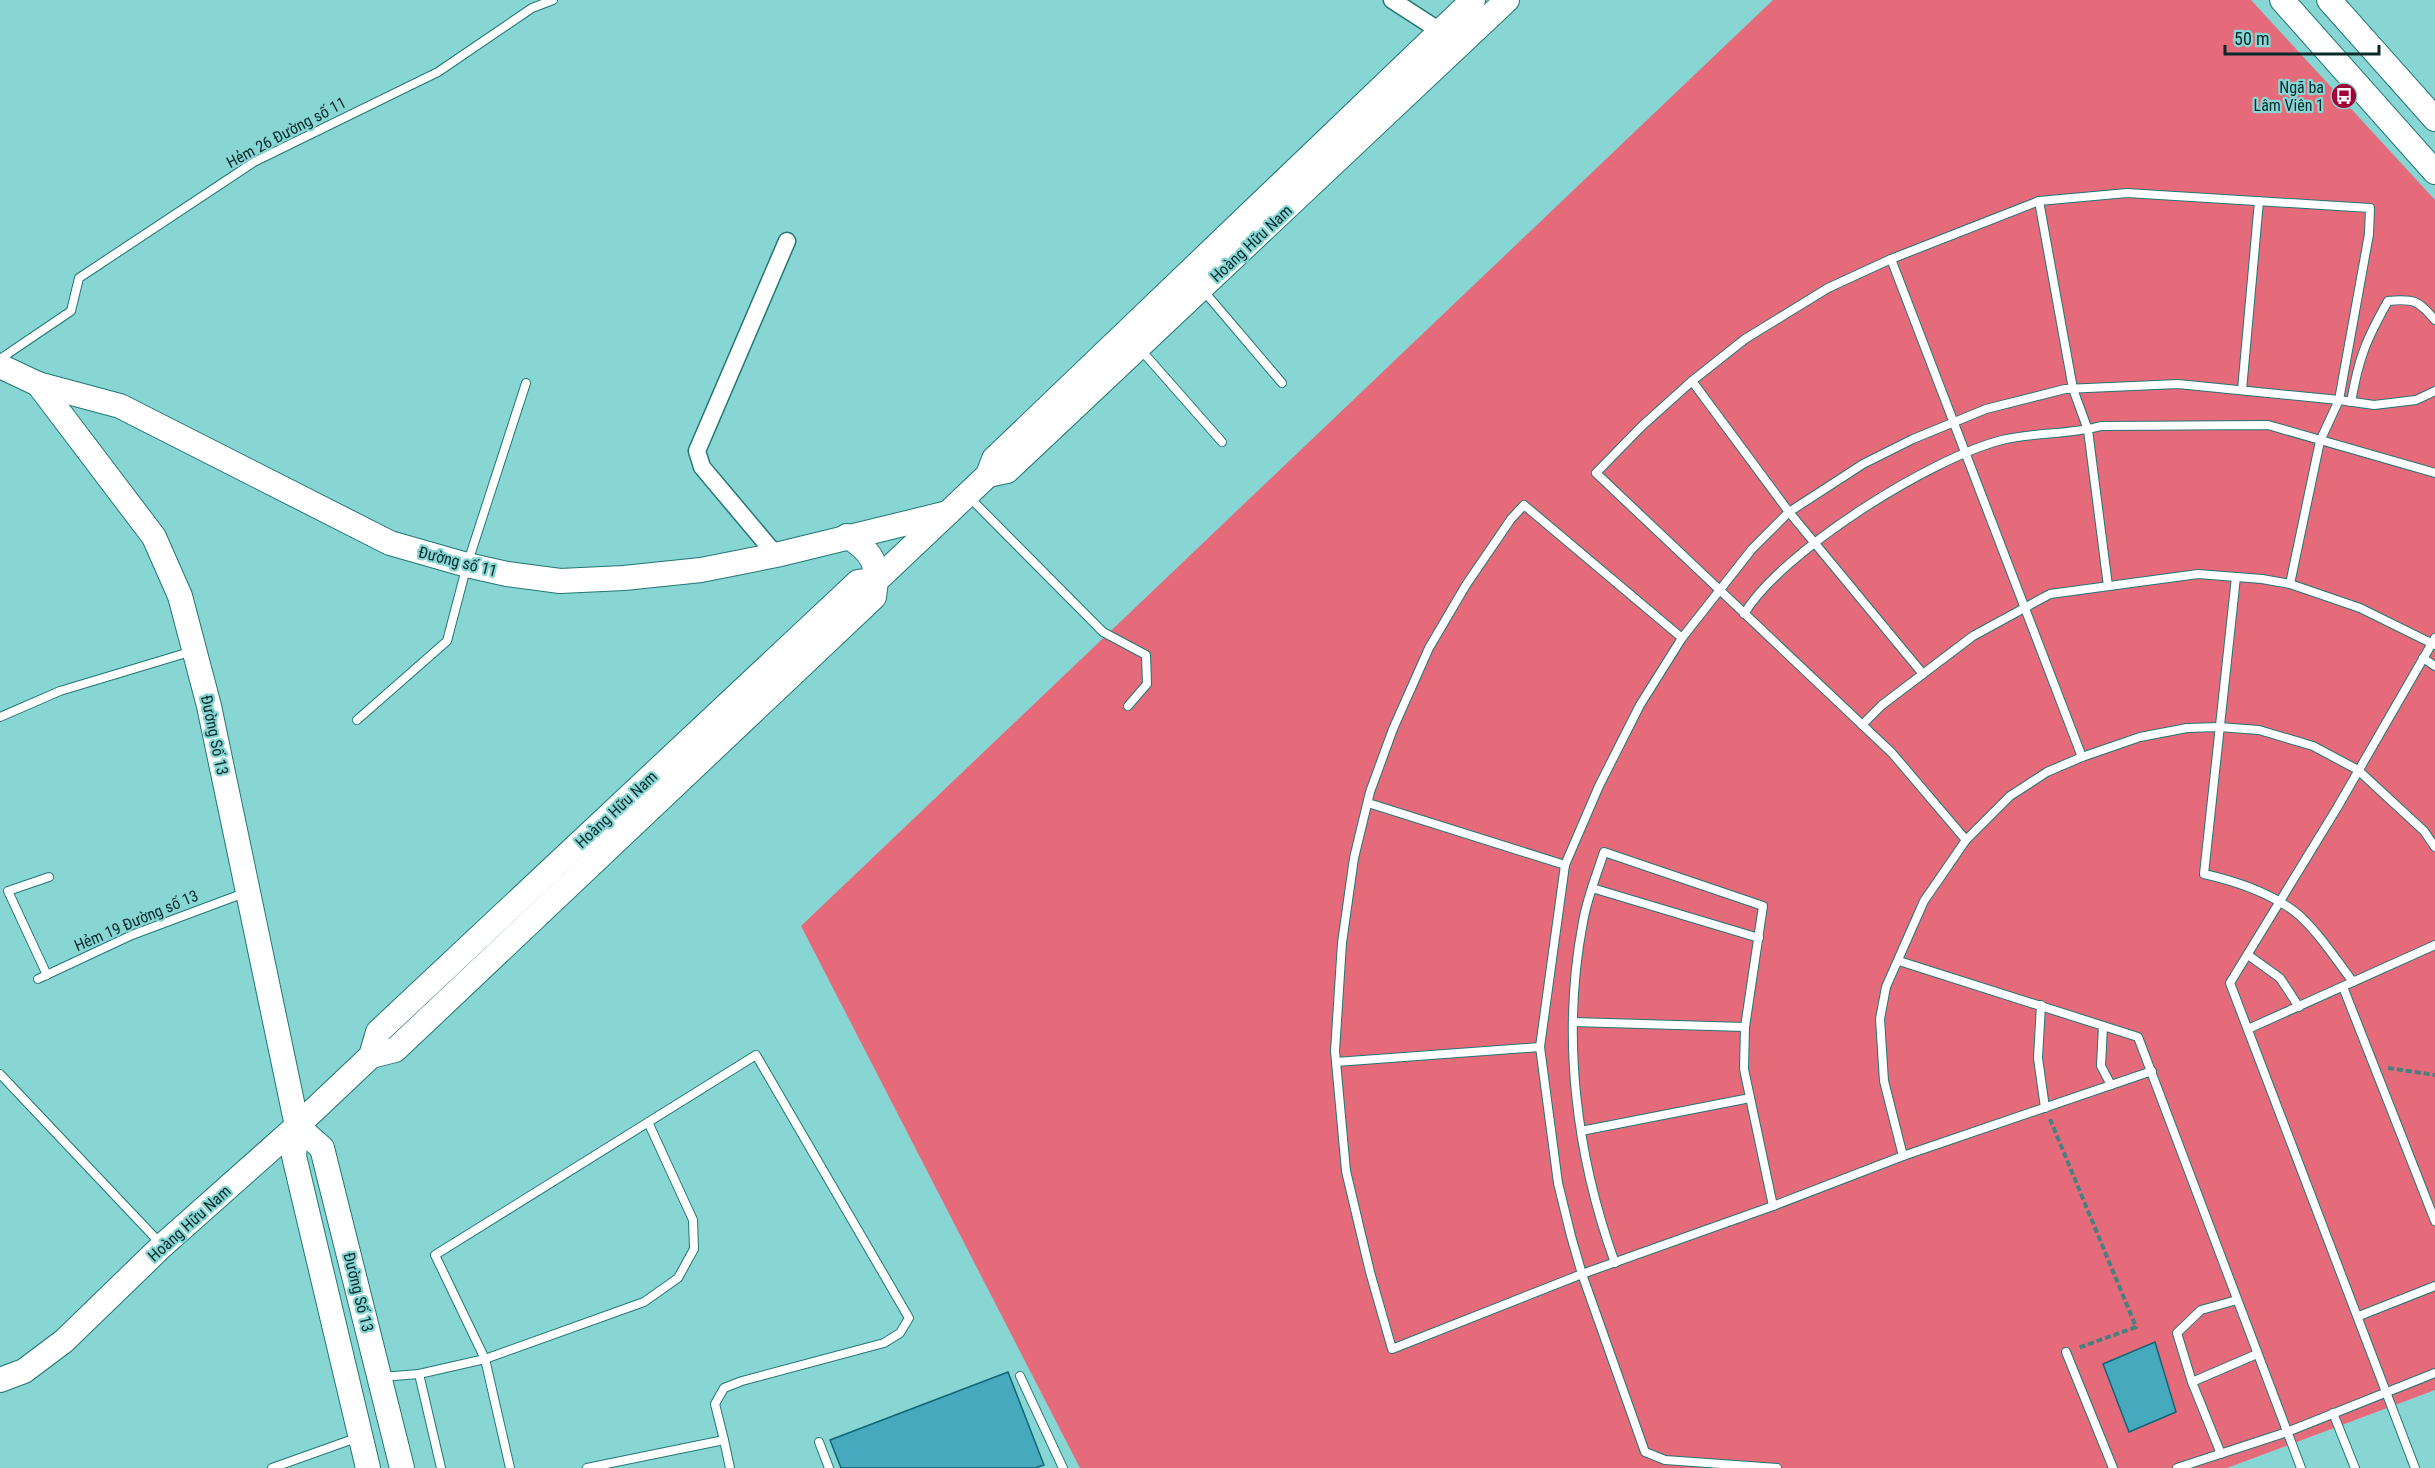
<svg xmlns="http://www.w3.org/2000/svg" width="2435" height="1468" font-family="'Roboto Condensed',sans-serif">
<style>
.green{fill:#e56b7b}
.building{fill:#47a9bd;stroke:#106574;stroke-width:1.5}
.lines{fill:none;stroke-linecap:round;stroke-linejoin:round}
.lane-casing{stroke:#227675;stroke-width:10}
.street-casing{stroke:#227675;stroke-width:19}
.secondary-casing{stroke:#227675;stroke-width:26}
.path{stroke:#47807f;stroke-width:4;stroke-dasharray:6 3;stroke-linecap:butt}
.lane{stroke:#fff;stroke-width:8}
.street{stroke:#fff;stroke-width:16}
.secondary{stroke:#fff;stroke-width:24}
.labels{text-anchor:middle;stroke-width:4.5;stroke-linejoin:round;paint-order:stroke}
.poi-label{font-size:16px;fill:#072a2a;stroke:#87d6d4;text-anchor:end}
.street-label{font-size:16px;fill:#072a2a;stroke:#87d6d4}
</style>
<rect width="100%" height="100%" fill="#87d6d4"/>
<polygon class="green" points="1773,0 2251,0 2435,200 2435,1390 2227,1468 1080,1468 801,926"/>
<g class="building">
<polygon points="2155,1342 2176,1412 2129,1432 2103,1364"/>
<polygon points="1008,1372 1044,1465 1035,1468 841,1468 830,1440"/>
</g>
<g class="lines">
<g class="lane-casing">
<g id="lane">
<polyline points="2039,201 2073,389 2088,430 2108,586"/>
<polyline points="1891,259 2082,757"/>
<polyline points="1202,289 1282,383"/>
<polyline points="1141,350 1222,442"/>
<polyline points="0,359 71,311 79,278 254,162 438,72 532,8 553,0"/>
<polyline points="1692,381 1789,512 1923,674"/>
<polyline points="2242,390 2259,201"/>
<path d="M 2351,402 C 2359,357 2366,340 2388,301 C 2414,298 2419,301 2435,320"/>
<polyline points="968,496 1103,632 1146,655 1147,684 1128,706"/>
<path d="M 2236,577 L 2204,874 C 2235,881 2268,892 2294,911 C 2315,927 2337,961 2353,982"/>
<path d="M 1744,614 C 1782,551 1931,458 2002,440 C 2034,432 2069,435 2101,426 L 2268,425 L 2435,473"/>
<polyline points="1682,638 1524,505 1511,519 1466,585 1429,648 1393,729 1370,792 1354,858 1342,943 1335,1051 1346,1171 1370,1272 1392,1349 1582,1274 1773,1206 1903,1156 2152,1071"/>
<polyline points="2423,658 2435,666"/>
<polyline points="0,717 60,691 193,651"/>
<polyline points="357,720 447,641 467,565 526,383"/>
<polyline points="1862,725 1882,705 1973,636 2050,594 2198,574 2262,579 2290,584 2360,608 2435,645"/>
<polyline points="1368,803 1565,865"/>
<polyline points="1966,840 1892,753 1596,473 1642,426 1692,381 1745,339 1828,288 1891,259 2039,201 2127,193 2370,208 2369,234 2339,400 2320,441 2290,584"/>
<polyline points="1592,888 1759,938"/>
<polyline points="2248,955 2280,978 2299,1007"/>
<polyline points="1899,961 2138,1037 2301,1468"/>
<polyline points="47,975 8,891 49,877"/>
<polyline points="38,979 132,935 247,892"/>
<polyline points="2343,987 2435,1221"/>
<polyline points="2041,1005 2038,1058 2045,1108"/>
<polyline points="1573,1022 1745,1027"/>
<polyline points="2103,1026 2101,1066 2111,1085"/>
<polyline points="2248,1029 2435,945"/>
<polyline points="1336,1062 1540,1047"/>
<polyline points="0,1074 160,1243"/>
<polyline points="1581,1131 1750,1098"/>
<polyline points="1903,1156 1884,1081 1880,1019 1886,987 1924,901 1966,840 2010,796 2047,772 2082,757 2140,737 2187,728 2219,727 2259,730 2313,746 2358,770 2424,831 2435,847"/>
<path d="M 1615,1263 C 1576,1155 1561,1036 1583,922 C 1587,898 1597,874 1604,852 L 1763,906 L 1745,1027 L 1744,1069 L 1773,1206"/>
<polyline points="2359,1316 2435,1286"/>
<polyline points="2066,1352 2113,1468"/>
<polyline points="419,1374 441,1468"/>
<polyline points="1020,1376 1063,1468"/>
<polyline points="381,1377 419,1374 485,1359 510,1468"/>
<polyline points="2192,1382 2257,1354"/>
<polyline points="2333,1413 2355,1468"/>
<polyline points="724,1440 730,1468"/>
<polyline points="819,1442 829,1468"/>
<polyline points="2221,1454 2192,1382 2177,1333 2201,1310 2237,1300"/>
<polyline points="272,1468 359,1437"/>
<polyline points="587,1468 724,1440 715,1404 724,1388 742,1381 884,1343 900,1333 909,1318 756,1055 435,1255 485,1359 644,1302 678,1278 694,1249 693,1220 648,1122"/>
<polyline points="1777,1468 1665,1460 1645,1452 1582,1274 1571,1236 1558,1183 1540,1047 1565,865 1599,786 1640,705 1682,638 1752,549 1789,512 1863,464 1913,439 1986,409 2065,389 2178,384 2339,400 2374,405 2416,400 2435,391"/>
<polyline points="2177,1468 2287,1432 2435,1373"/>
<polyline points="2415,1468 2230,983 2337,808 2435,638"/>
</g>
</g>
<g class="street-casing">
<g id="street">
<polyline points="1392,0 1440,31"/>
<polyline points="776,555 702,467 697,451 787,241"/>
</g>
</g>
<g class="secondary-casing">
<g id="secondary">
<polyline points="2282,0 2435,172"/>
<polyline points="2329,0 2435,119"/>
<polyline points="0,366 38,384 120,406 390,543 467,565 507,574 560,581 624,578 701,570 776,555 948,513"/>
<polyline points="38,384 154,537 180,596 209,706 297,1126 294,1156 368,1468"/>
<polyline points="988,475 1007,471 1507,0"/>
<path d="M 371,1056 L 395,1050 L 874,597 C 879,566 875,553 847,536"/>
<polyline points="297,1126 322,1148 402,1468"/>
<polyline points="0,1380 24,1371 64,1341 162,1246 297,1126 371,1056 378,1032 858,582 877,580 988,475 994,459 1473,0"/>
</g>
</g>
<g class="path">
<polyline points="2388,1068 2435,1075"/>
<polyline points="2050,1119 2136,1327 2078,1348"/>
</g>
<use href="#lane" class="lane"/>
<use href="#street" class="street"/>
<use href="#secondary" class="secondary"/>
</g>
<defs>
<g id="bus-disc" transform="scale(1.35)"><circle r="9.5" fill="#a10136" stroke="#87d6d4"/><path d="M-5-6H5V4H4V6H2V4H-2V6H-4V4H-5ZM-3.5-4V0h7V-4ZM-3.5 1.2v1.5H-2V1.2ZM2 1.2v1.5H3.5V1.2Z" fill="#fff"/></g>
</defs>
<g fill-rule="evenodd">
<use href="#bus-disc" x="2344" y="96"/>
</g>
<g class="labels">
<g class="poi-label">
<text x="2324" y="93">Ngã ba<tspan x="2324" dy="18">Lâm Viên 1</tspan></text>
</g>
<g class="street-label">
<text transform="translate(286 132) rotate(-28)" y="6">Hẻm 26 Đường số 11</text>
<text transform="translate(1251 243) rotate(-43)" y="6">Hoàng Hữu Nam</text>
<text transform="translate(458 561) rotate(14)" y="6">Đường số 11</text>
<text transform="translate(215 735) rotate(78)" y="6">Đường Số 13</text>
<text transform="translate(616 809) rotate(-43)" y="6">Hoàng Hữu Nam</text>
<text transform="translate(136 920) rotate(-23)" y="6">Hẻm 19 Đường số 13</text>
<text transform="translate(189 1223) rotate(-42)" y="6">Hoàng Hữu Nam</text>
<text transform="translate(359 1292) rotate(76)" y="6">Đường Số 13</text>
</g>
</g>
<path d="M2225 45v9h154v-9" fill="none" stroke="#072a2a" stroke-width="3"/>
<text x="2234" y="45" font-size="18" fill="#072a2a" stroke="#87d6d4" stroke-width="4.5" paint-order="stroke">50 m</text>
</svg>
